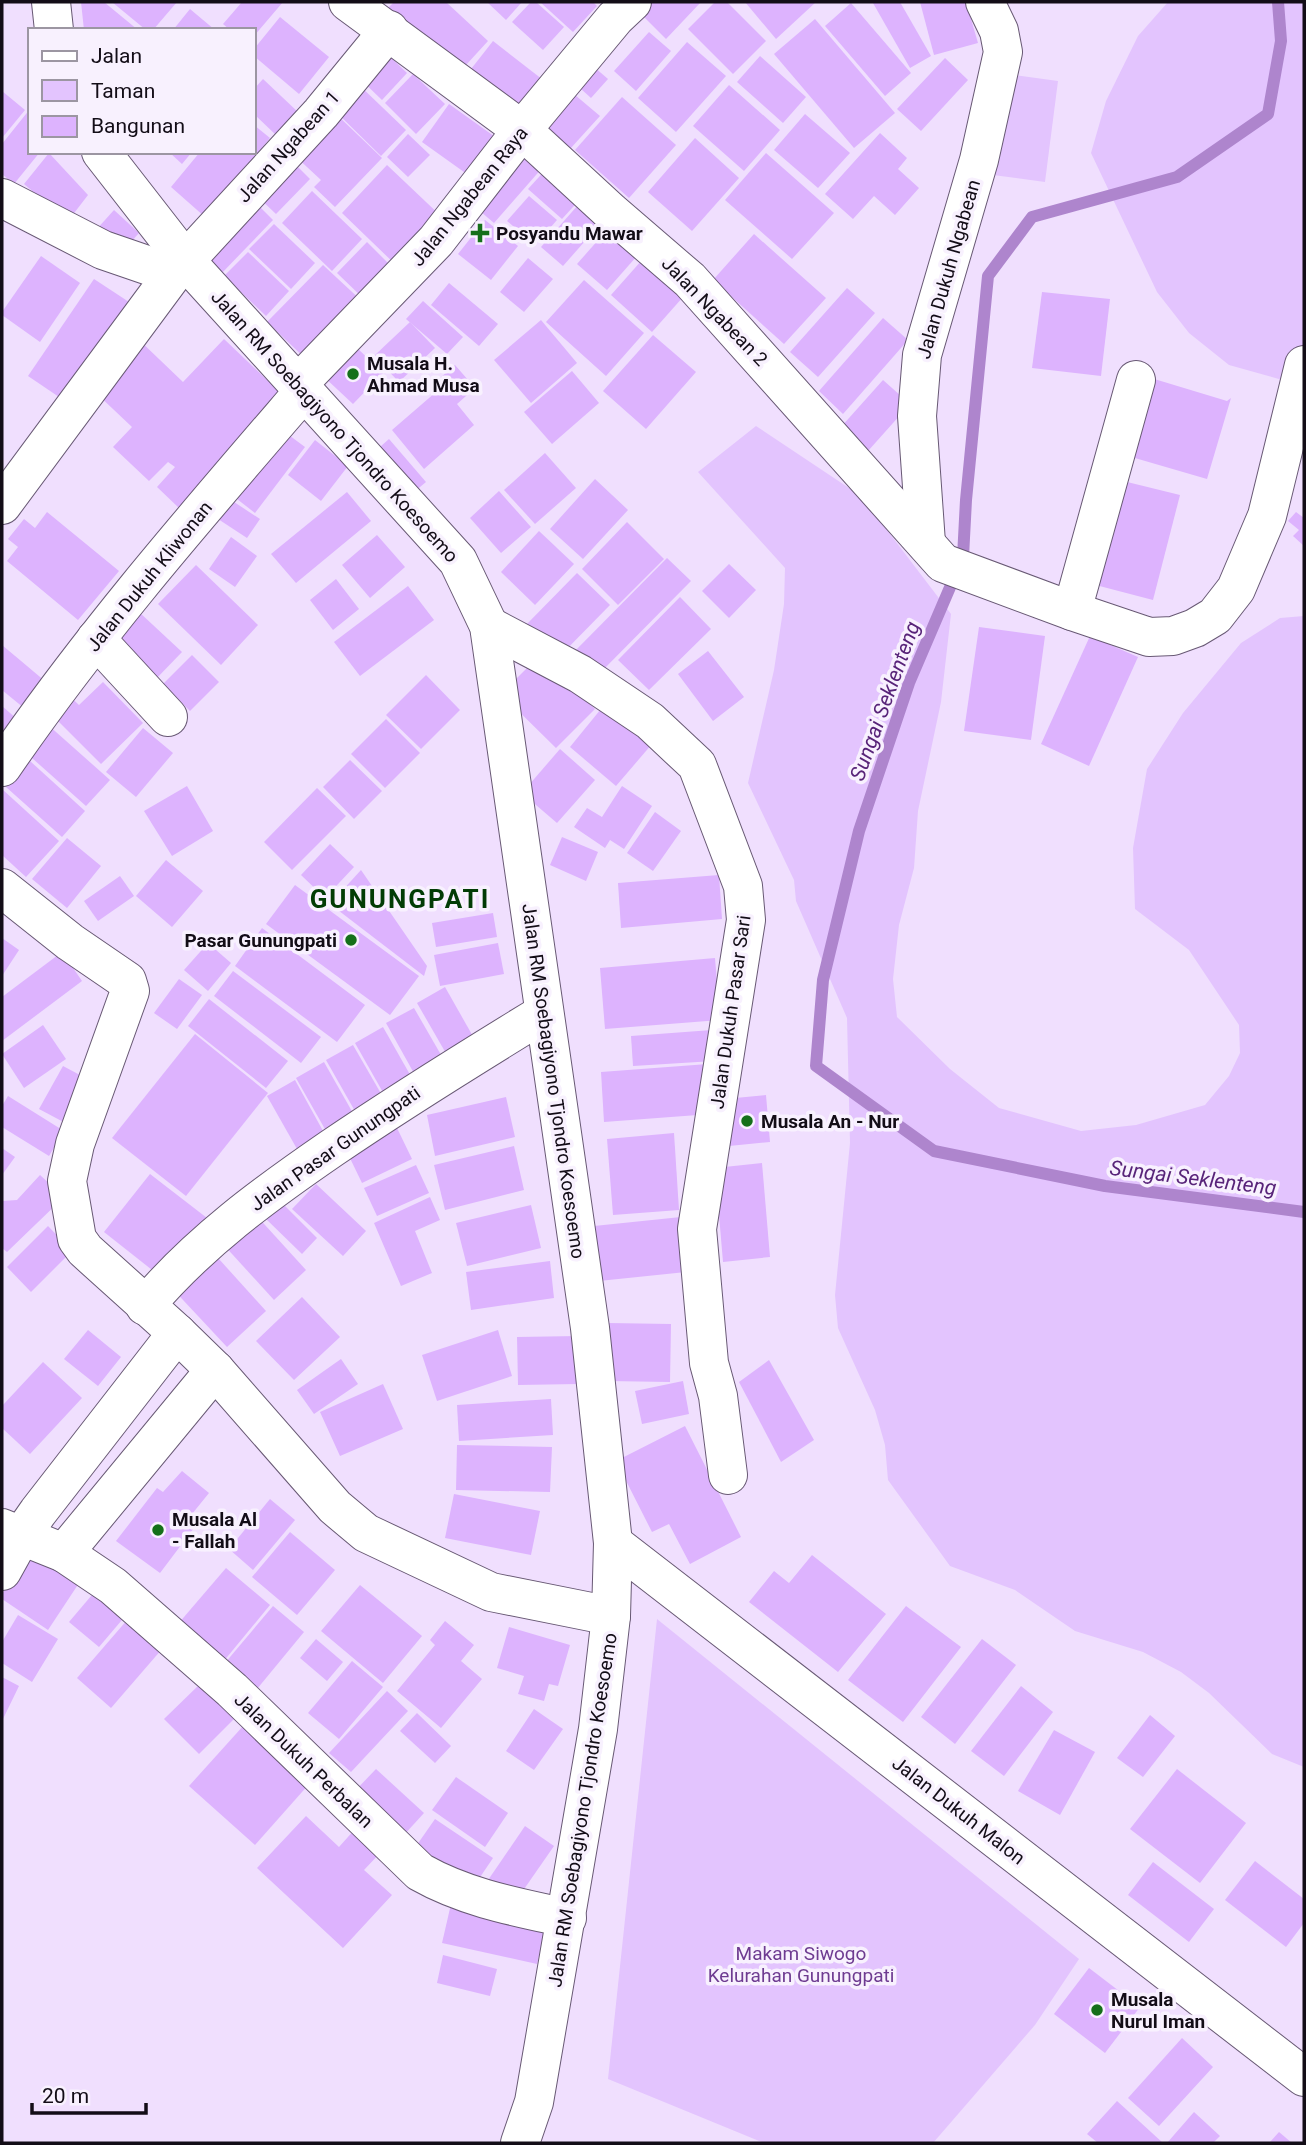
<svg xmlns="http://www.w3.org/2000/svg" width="1306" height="2145" font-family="Roboto,sans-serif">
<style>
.green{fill:#e3c4fe}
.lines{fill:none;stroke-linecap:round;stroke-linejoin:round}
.stream{stroke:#ae85cd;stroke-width:12}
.building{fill:#ddb3fe}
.minor-casing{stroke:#685974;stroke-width:40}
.major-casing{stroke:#685974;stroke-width:40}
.minor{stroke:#fff;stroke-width:38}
.major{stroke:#fff;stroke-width:38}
.poi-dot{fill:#156f1a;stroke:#f8f1fe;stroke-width:2.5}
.labels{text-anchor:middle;stroke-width:7;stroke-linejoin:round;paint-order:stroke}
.street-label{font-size:19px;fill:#130d17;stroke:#f8f1fe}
.poi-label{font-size:19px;font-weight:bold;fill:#130d17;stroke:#f8f1fe;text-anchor:start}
.park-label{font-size:19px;fill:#6e3b91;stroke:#f8f1fe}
.water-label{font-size:21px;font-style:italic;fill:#582479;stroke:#f8f1fe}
.district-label{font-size:26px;font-weight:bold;letter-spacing:2px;fill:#023c05;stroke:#f8f1fe}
</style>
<rect width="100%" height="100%" fill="#f0dffe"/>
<g class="green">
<polygon points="1168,2 1304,2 1304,386 1229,365 1189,333 1157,292 1091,153 1106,101 1138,36"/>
<polygon points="1007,74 1058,81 1045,182 993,175"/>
<polygon points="756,426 861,496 951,614 941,702 918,811 914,868 899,925 893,979 897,1017 950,1069 999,1108 1081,1131 1136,1125 1205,1105 1229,1076 1240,1053 1239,1025 1189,950 1135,909 1133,848 1147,769 1183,713 1241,643 1280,618 1304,616 1304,1767 1272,1754 1209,1693 1181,1672 1143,1652 1075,1631 1015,1590 950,1566 888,1480 885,1445 875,1410 838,1328 835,1295 850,1143 847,1018 796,901 794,880 748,783 774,670 784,604 785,568 698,472"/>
<polygon points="657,1619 1079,1959 1035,2025 933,2143 764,2143 608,2079"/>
</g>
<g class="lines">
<polyline class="stream" points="1278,2 1281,41 1268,114 1177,177 1032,217 988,276 966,500 963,557 909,683 859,831 823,980 816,1066 934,1151 1105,1186 1304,1212"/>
</g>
<g class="building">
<polygon points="81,2 104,2 138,30 84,30"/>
<polygon points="112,2 177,2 153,30 146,30"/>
<polygon points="242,2 283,2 254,36 254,30 230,30 223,24"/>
<polygon points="394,2 446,2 488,41 455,77 382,14"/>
<polygon points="487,2 522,2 506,20"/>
<polygon points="531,2 536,2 564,27 543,50 512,22"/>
<polygon points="540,2 593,2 597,6 573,32"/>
<polygon points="643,2 701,2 666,39 636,9"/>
<polygon points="715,2 727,2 766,41 733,74 688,29"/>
<polygon points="745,2 816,2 776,39"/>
<polygon points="875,2 900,2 931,56 910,68 873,3"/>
<polygon points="920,2 966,2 978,43 934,55"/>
<polygon points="851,3 911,73 885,96 825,26"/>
<polygon points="190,9 215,30 173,30"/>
<polygon points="280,17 329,57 299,94 254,56 254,49"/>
<polygon points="815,19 895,113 854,148 774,54"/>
<polygon points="649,32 671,51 636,91 614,71"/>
<polygon points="493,41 547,83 518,120 464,78"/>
<polygon points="687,42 726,76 676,132 638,98"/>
<polygon points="380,47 407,73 382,100 354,73"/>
<polygon points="760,56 806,97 783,123 737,82"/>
<polygon points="945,58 968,80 921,131 897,109"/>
<polygon points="586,60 608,79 591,98 569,78"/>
<polygon points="413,74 445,104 416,134 385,103"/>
<polygon points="263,79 299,113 277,136 254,114 254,89"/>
<polygon points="357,83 406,130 381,156 332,108"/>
<polygon points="562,84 600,116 570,149 534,116"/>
<polygon points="729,85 780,130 744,171 693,126"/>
<polygon points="2,91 25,110 2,138"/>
<polygon points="622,97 676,145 629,198 575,150"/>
<polygon points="449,104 498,139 471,177 422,142"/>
<polygon points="30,109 30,152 40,152 14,184 2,174 2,144"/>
<polygon points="334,112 382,158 335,207 314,187 321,180 293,154"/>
<polygon points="805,114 850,153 818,188 774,150"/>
<polygon points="254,125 270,138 205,217 171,187 200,152 254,152"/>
<polygon points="880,133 907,158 898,169 919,188 895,215 874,196 853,219 825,194"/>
<polygon points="408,134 430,155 408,177 387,157"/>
<polygon points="695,138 739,178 692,231 648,192"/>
<polygon points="524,150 543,167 494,223 474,206"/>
<polygon points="169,152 192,152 182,164"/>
<polygon points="49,153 88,195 68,221 24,184"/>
<polygon points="766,153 834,213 792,259 725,200"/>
<polygon points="289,158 310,179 276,214 255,194"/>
<polygon points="387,165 445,220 398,267 342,213"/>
<polygon points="549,166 583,196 562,219 528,189"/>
<polygon points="312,191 362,239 332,271 282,223"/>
<polygon points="529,196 557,220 535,245 507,221"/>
<polygon points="586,196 608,215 563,266 541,247"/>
<polygon points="250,197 273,220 220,275 196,253"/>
<polygon points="114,210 139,233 121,253 96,230"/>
<polygon points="485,220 518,246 491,280 458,254"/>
<polygon points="614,222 644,248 607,290 577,264"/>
<polygon points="274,224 315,263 291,289 249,249"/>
<polygon points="754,234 826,298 784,344 713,280"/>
<polygon points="367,242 393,268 364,299 337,273"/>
<polygon points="650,251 691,288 652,332 611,295"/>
<polygon points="248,252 289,291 266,316 224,276"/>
<polygon points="41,256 80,283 40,342 2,315 2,312"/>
<polygon points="528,258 553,279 524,312 500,292"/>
<polygon points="323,265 365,304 309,362 267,322"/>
<polygon points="94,279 129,302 62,399 28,376"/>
<polygon points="584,280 644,333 606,376 546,322"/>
<polygon points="449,283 498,324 479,346 431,305"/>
<polygon points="847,288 875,313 818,377 790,352"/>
<polygon points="1042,292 1110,299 1101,376 1032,368"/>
<polygon points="423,301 463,337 447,354 406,319"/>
<polygon points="883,318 908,340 843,414 819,391"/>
<polygon points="541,320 577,363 531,403 494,360"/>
<polygon points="410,322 435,348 399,382 374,356"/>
<polygon points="653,335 696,372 646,429 603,391"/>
<polygon points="136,337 183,382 224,339 287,399 179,508 157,487 175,467 168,462 149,481 113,447 132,427 95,392"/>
<polygon points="354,345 383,373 353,404 323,376"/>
<polygon points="455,365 475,388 457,404 474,425 424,469 392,430 436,392 431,386"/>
<polygon points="572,371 599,403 552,444 524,412"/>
<polygon points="1151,378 1227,401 1231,398 1207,479 1128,456"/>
<polygon points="883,380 910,404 868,451 841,427"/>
<polygon points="278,427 305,447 255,513 228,492"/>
<polygon points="389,439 426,482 408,497 371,455"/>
<polygon points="315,440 348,466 321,501 288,475"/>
<polygon points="545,453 576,488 535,524 504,490"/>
<polygon points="595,479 628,510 583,559 550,529"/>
<polygon points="1115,479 1180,495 1153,600 1088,583"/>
<polygon points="499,491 531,527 501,553 470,518"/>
<polygon points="347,492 371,521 296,583 271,554"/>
<polygon points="231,500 260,519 247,538 218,519"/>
<polygon points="47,512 119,571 78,620 7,561 18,547 8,539 24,519 35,528"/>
<polygon points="1296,512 1304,518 1304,546 1293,536 1299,530 1288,521"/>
<polygon points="627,522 664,559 618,605 582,569"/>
<polygon points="539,531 574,564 535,605 501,572"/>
<polygon points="377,535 405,567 370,598 342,565"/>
<polygon points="231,537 257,556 235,587 209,569"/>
<polygon points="667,558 691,581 594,679 570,656"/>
<polygon points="729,564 756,590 729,618 702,591"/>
<polygon points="196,565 258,625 221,665 158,604"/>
<polygon points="577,573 610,605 557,659 524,627"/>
<polygon points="336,579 359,609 333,630 310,600"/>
<polygon points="408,586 434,620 360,676 334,642"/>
<polygon points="680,597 711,629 649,690 618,660"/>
<polygon points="139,612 182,652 154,681 111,641"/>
<polygon points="979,627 1045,636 1031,740 964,731"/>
<polygon points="1090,636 1138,657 1089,766 1041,744"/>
<polygon points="2,645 52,687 30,713 2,690"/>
<polygon points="708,651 744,697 713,721 678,674"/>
<polygon points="192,655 219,682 190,711 163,684"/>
<polygon points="531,664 547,679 556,670 595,709 556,748 501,694"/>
<polygon points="426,675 460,710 421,749 386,715"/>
<polygon points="103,682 143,723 101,764 46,709 63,690 79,705"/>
<polygon points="605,704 652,744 616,786 570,747"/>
<polygon points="2,706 25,726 2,754"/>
<polygon points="386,719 420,753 385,788 351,754"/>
<polygon points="47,724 110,780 86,806 23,750"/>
<polygon points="143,728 173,753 136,797 106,772"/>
<polygon points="560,749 595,780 557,823 522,793"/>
<polygon points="350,760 382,791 354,819 323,787"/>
<polygon points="30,761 85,811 62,837 6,787"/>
<polygon points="187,786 213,831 172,856 144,811"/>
<polygon points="622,786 652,806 624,849 610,840 605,848 574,827 587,808 602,817"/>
<polygon points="317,788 346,816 292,870 264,842"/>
<polygon points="2,789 59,841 26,877 2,855"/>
<polygon points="655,812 681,831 653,871 627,853"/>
<polygon points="562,837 598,852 586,881 550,865"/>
<polygon points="67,838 101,866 67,908 32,879"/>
<polygon points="330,844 354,867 325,898 301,875"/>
<polygon points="166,860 203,891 172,927 136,896"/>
<polygon points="361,870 427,966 424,976 330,904"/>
<polygon points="719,875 722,919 621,928 618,883"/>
<polygon points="120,876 134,896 98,921 84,901"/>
<polygon points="295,885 419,976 390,1015 266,924"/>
<polygon points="493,913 497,937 436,947 432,923"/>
<polygon points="262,928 365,1005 337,1042 235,966"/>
<polygon points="2,938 19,950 2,976"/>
<polygon points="208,943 231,963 208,991 184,970"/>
<polygon points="498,943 504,974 440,986 434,955"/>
<polygon points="62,952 82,981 2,1041 2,997"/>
<polygon points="715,958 720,1020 605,1029 600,968"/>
<polygon points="233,971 321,1037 301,1063 214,996"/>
<polygon points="179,979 202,995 177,1029 154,1013"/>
<polygon points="445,987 479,1047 451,1062 417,1003"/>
<polygon points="209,999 288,1061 266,1088 188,1026"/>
<polygon points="414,1008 448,1067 420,1084 386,1023"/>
<polygon points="43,1025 66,1059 24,1088 2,1054"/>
<polygon points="383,1027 417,1087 389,1103 355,1043"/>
<polygon points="712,1030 714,1061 633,1066 631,1036"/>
<polygon points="195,1034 268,1093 186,1196 112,1138"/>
<polygon points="353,1045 387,1104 360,1120 326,1060"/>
<polygon points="324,1062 358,1122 330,1138 296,1078"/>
<polygon points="708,1064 711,1114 604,1122 601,1072"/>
<polygon points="63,1066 95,1083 71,1126 39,1109"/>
<polygon points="295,1080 328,1140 301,1156 267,1096"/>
<polygon points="766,1095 770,1142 729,1146 725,1099"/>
<polygon points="8,1096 64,1131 49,1156 2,1127 2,1106"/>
<polygon points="506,1097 515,1137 435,1156 427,1115"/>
<polygon points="397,1128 412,1159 362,1183 347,1152"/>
<polygon points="674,1133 679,1210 613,1215 607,1139"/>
<polygon points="514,1146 524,1190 445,1210 434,1165"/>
<polygon points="2,1148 15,1157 2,1175"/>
<polygon points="762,1163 770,1257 723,1262 715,1168"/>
<polygon points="416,1165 429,1193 377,1216 364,1188"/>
<polygon points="150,1174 207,1218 161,1277 104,1232"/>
<polygon points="40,1175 64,1197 7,1252 2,1248 2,1201 17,1200"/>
<polygon points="316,1184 366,1231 343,1256 292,1209"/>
<polygon points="430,1197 440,1220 415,1231 432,1273 401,1286 374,1223"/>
<polygon points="279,1200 317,1238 302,1254 264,1217"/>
<polygon points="531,1205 541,1248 467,1266 456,1223"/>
<polygon points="255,1214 306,1270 274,1300 222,1243"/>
<polygon points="681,1217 686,1272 599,1281 594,1226"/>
<polygon points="48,1226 72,1251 31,1292 7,1267"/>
<polygon points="209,1248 266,1311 227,1347 169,1285"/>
<polygon points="550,1261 554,1298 471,1310 466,1272"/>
<polygon points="302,1297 340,1337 294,1380 256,1341"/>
<polygon points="608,1323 671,1324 670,1382 607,1381"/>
<polygon points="88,1330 121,1357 98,1386 64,1359"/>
<polygon points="498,1330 512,1376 437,1401 422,1355"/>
<polygon points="578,1336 578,1384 518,1385 517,1337"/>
<polygon points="341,1359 358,1384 314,1414 297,1390"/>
<polygon points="769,1360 814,1440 781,1462 739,1382"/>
<polygon points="43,1362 82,1398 30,1454 2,1428 2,1406"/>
<polygon points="683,1381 689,1414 642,1424 635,1391"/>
<polygon points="383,1384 403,1429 340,1456 320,1412"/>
<polygon points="551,1399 553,1435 459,1441 457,1405"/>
<polygon points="685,1426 741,1537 690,1564 669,1524 652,1532 616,1461"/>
<polygon points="457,1445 552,1447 550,1492 456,1490"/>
<polygon points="182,1471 209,1493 192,1514 200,1520 160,1573 116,1541 157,1488 163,1492"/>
<polygon points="454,1494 540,1511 531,1555 445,1538"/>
<polygon points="270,1499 295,1520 253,1570 229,1549"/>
<polygon points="290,1532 335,1570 297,1615 252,1577"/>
<polygon points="35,1545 83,1577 48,1630 2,1599 2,1594"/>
<polygon points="812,1555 886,1614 838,1672 749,1602 774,1571 789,1583"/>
<polygon points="226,1568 270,1605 223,1662 178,1624"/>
<polygon points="360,1585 422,1636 383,1683 321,1631"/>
<polygon points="97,1589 127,1614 99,1647 69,1622"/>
<polygon points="273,1606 304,1632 257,1689 225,1663"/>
<polygon points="906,1606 961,1647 903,1722 848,1680"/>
<polygon points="18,1615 58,1639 32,1682 2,1663 2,1642"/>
<polygon points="128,1619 162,1649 111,1708 77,1678"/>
<polygon points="445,1621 474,1645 461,1661 482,1679 441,1728 397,1691 435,1645 430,1640"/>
<polygon points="509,1627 570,1645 558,1686 549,1684 544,1701 518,1694 524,1676 497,1668"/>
<polygon points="316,1639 343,1662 327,1681 300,1658"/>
<polygon points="982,1639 1016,1665 955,1744 921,1717"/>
<polygon points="352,1661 383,1687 339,1739 308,1713"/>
<polygon points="2,1677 19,1686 2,1721"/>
<polygon points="201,1683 235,1718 199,1754 164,1719"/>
<polygon points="1021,1686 1053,1712 1004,1776 971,1751"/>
<polygon points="387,1691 408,1711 351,1772 329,1753"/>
<polygon points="534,1709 563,1729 534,1770 506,1751"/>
<polygon points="417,1713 451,1746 435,1763 400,1731"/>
<polygon points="1150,1715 1175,1736 1143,1777 1117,1758"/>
<polygon points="244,1725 310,1783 255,1845 189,1786"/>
<polygon points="1054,1730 1095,1752 1060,1815 1018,1791"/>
<polygon points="376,1769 424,1813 403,1836 354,1792"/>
<polygon points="1177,1769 1246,1823 1200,1883 1130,1829"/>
<polygon points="456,1777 508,1813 485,1847 432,1810"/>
<polygon points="306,1816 339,1847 356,1828 381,1852 364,1870 392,1895 343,1948 257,1868"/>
<polygon points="435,1819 493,1858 470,1892 412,1852"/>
<polygon points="525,1826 554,1846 513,1905 484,1886"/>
<polygon points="1255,1861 1304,1899 1304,1923 1286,1947 1225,1900"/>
<polygon points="1153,1862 1214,1909 1189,1942 1128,1895"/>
<polygon points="451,1904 546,1925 537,1964 442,1943"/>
<polygon points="443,1955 497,1969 490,1996 437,1983"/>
<polygon points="1089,1968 1140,2007 1105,2053 1054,2014"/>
<polygon points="1182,2038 1213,2067 1159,2126 1128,2098"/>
<polygon points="1117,2101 1163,2143 1098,2143 1087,2134"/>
<polygon points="1194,2112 1220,2136 1213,2143 1167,2143"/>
<polygon points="1279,2132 1292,2143 1269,2143"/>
</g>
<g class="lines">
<g class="minor-casing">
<g id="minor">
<polyline points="348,2 522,130 611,212 690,280 943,563 1072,611 1149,637 1173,636 1195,628 1215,616 1236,589 1267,516 1304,365"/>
<polyline points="2,198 103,250 173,274 321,113 389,30"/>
<polyline points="298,384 436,241 522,130 615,18 632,2"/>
<polyline points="2,505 173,274"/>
<polyline points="926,543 917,416 922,355 979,160 1003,52 999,31 985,2"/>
<polyline points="1072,611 1136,380"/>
<polyline points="489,626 580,674 650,721 697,765 743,886 746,920 697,1229 709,1363 718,1396 728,1475"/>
<polyline points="96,639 168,717"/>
<path d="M 2,767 C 93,634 199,513 304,391"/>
<polyline points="2,888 70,942 127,981 130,991 75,1144 67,1181 77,1239 85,1250 177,1333 215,1370 335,1507 366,1533 491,1592 611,1616"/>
<path d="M 145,1306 C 199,1242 265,1194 332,1148 C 401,1101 472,1057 544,1013"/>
<path d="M 2,1528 L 64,1553 L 113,1586 L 232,1690 L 420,1872 C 466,1898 516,1907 567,1918"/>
<polyline points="613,1543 1304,2077"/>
<polyline points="64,1553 215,1370"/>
<polyline points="2,1571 22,1535 38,1512 177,1333"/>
</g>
</g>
<g class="major-casing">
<g id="major">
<polyline points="51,2 54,30"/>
<polyline points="101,152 185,260 458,561 489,626 590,1328 613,1543 611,1616 598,1729 534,2102 520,2143"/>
</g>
</g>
<use href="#minor" class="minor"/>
<use href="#major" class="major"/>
</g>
<g class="poi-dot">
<path d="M476.5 222.5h7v7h7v7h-7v7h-7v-7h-7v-7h7z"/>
<circle cx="353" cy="374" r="7"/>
<circle cx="351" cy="940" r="7"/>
<circle cx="747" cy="1121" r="7"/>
<circle cx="158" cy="1530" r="7"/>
<circle cx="1097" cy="2010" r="7"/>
</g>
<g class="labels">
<g class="street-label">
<text transform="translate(288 146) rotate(-48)" y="7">Jalan Ngabean 1</text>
<text transform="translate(469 196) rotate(-51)" y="7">Jalan Ngabean Raya</text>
<text transform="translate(948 269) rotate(-74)" y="7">Jalan Dukuh Ngabean</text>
<text transform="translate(715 311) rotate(46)" y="7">Jalan Ngabean 2</text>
<text transform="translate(335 426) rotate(48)" y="7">Jalan RM Soebagiyono Tjondro Koesoemo</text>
<text transform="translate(149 576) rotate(-51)" y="7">Jalan Dukuh Kliwonan</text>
<text transform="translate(730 1012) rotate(-82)" y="7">Jalan Dukuh Pasar Sari</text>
<text transform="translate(554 1081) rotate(82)" y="7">Jalan RM Soebagiyono Tjondro Koesoemo</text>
<text transform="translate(335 1148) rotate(-35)" y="7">Jalan Pasar Gunungpati</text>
<text transform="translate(304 1760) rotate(44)" y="7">Jalan Dukuh Perbalan</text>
<text transform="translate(582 1810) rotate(-81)" y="7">Jalan RM Soebagiyono Tjondro Koesoemo</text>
<text transform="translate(959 1810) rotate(38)" y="7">Jalan Dukuh Malon</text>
</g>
<g class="poi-label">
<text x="496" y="240">Posyandu Mawar</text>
<text x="367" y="370">Musala H.<tspan x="367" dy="22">Ahmad Musa</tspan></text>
<text x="337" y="947" text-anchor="end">Pasar Gunungpati</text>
<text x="761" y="1128">Musala An - Nur</text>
<text x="172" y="1526">Musala Al<tspan x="172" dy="22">- Fallah</tspan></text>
<text x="1111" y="2006">Musala<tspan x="1111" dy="22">Nurul Iman</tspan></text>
</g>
<g class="park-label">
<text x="801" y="1960">Makam Siwogo<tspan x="801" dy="22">Kelurahan Gunungpati</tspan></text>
</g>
<g class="water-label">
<text transform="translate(885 701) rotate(-70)" y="7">Sungai Seklenteng</text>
<text transform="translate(1193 1178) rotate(7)" y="7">Sungai Seklenteng</text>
</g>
<g class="district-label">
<text x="400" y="908">GUNUNGPATI</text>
</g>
</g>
<rect width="1306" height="2145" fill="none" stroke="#130d17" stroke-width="7"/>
<rect x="28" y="28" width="228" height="126" fill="#f8f1fe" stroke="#9c96a2" stroke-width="2"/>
<rect x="42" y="51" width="35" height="10" fill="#ffffff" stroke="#9c96a2" stroke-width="2"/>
<text x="91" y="63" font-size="21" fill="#130d17">Jalan</text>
<rect x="42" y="80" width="35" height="21" fill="#e3c4fe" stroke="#9c96a2" stroke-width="2"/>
<text x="91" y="98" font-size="21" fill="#130d17">Taman</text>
<rect x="42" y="116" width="35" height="21" fill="#ddb3fe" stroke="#9c96a2" stroke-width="2"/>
<text x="91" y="133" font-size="21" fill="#130d17">Bangunan</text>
<path d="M32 2103v10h114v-10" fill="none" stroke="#130d17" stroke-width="3.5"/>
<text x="42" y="2103" font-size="21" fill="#130d17" stroke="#f8f1fe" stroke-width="5" paint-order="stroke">20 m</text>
</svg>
